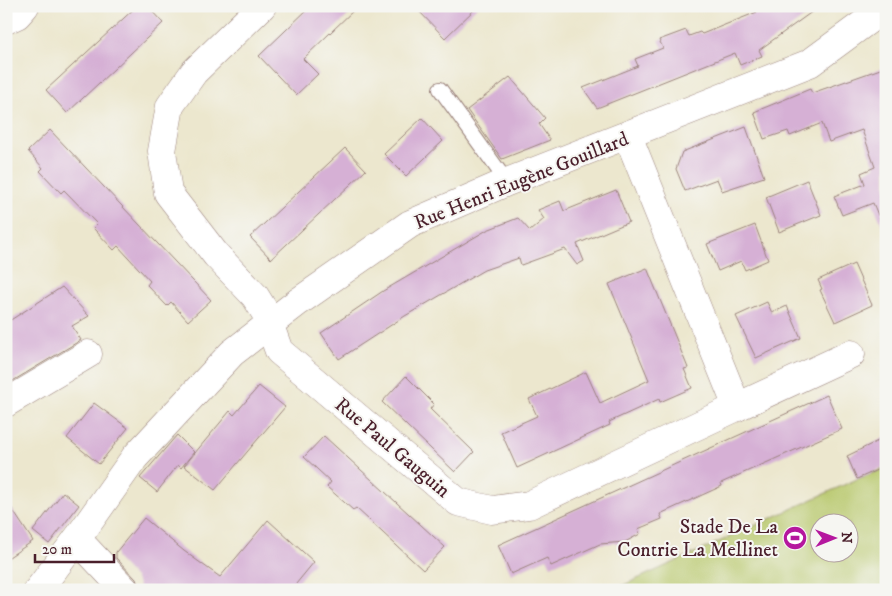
<svg xmlns="http://www.w3.org/2000/svg" width="892" height="596" font-family="'IM FELL DW Pica',serif">
<style>
.green{fill:#b7c76a;stroke:#80734a;fill-rule:evenodd}
.building{fill:#d6b0d5}
.lines{fill:none;stroke-linecap:round;stroke-linejoin:round}
.service-casing{stroke:#9b837c;stroke-width:16}
.minor-casing{stroke:#9b837c;stroke-width:29}
.service{stroke:#fff;stroke-width:14}
.minor{stroke:#fff;stroke-width:28}
.labels{text-anchor:middle;stroke-width:4;stroke-linejoin:round;paint-order:stroke}
.street-label{font-size:20px;fill:#4a1f2b;stroke:#f6f6f2}
.poi-label{font-size:20px;fill:#4a1f2b;stroke:#f6f6f2;text-anchor:end}
</style>
<rect width="100%" height="100%" fill="#f6f6f2"/>
<filter id="ink" filterUnits="userSpaceOnUse"><feTurbulence type="fractalNoise" baseFrequency=".02" numOctaves="2"/><feDisplacementMap in="SourceGraphic" scale="10" xChannelSelector="R" yChannelSelector="G"/><feConvolveMatrix kernelMatrix="1 2 1 2 8 2 1 2 1" color-interpolation-filters="sRGB"/></filter>
<filter id="wash" filterUnits="userSpaceOnUse"><feTurbulence type="fractalNoise" baseFrequency=".0096" numOctaves="4" result="noise"/><feDisplacementMap in="SourceGraphic" scale="20" xChannelSelector="R" yChannelSelector="G"/><feGaussianBlur stdDeviation="1.12" result="paint"/><feColorMatrix in="noise" values="0 0 0 0 0 0 0 0 0 0 0 0 0 0 0 0 0 1.4 0 .05"/><feComposite in="paint" operator="in"/></filter>
<g filter="url(#wash)">
<rect width="100%" height="100%" fill="#ece7ce"/>
<path class="green" d="M 886,468 L 886,590 L 613,590 L 857,479 ZM 820,524 L 850,524 L 850,554 L 820,554 Z"/>
<g id="blocks">
<g class="building">
<polygon points="137,6 147,6 163,23 67,113 46,90"/>
<polygon points="311,6 358,6 303,59 318,74 296,95 259,56"/>
<polygon points="414,6 478,6 445,38"/>
<polygon points="753,6 820,6 759,50 762,56 740,65 735,53 597,108 583,88 638,66 635,59 663,48 659,40 686,30 689,36 700,32 702,34 757,12"/>
<polygon points="886,67 886,232 885,232 873,203 842,215 834,196 865,184 861,173 875,167 862,130 829,142 822,123 790,136 788,131 764,139 754,112 810,89 812,93"/>
<polygon points="510,77 545,118 539,124 550,140 502,159 467,110"/>
<polygon points="422,118 443,141 406,176 384,154"/>
<polygon points="746,127 764,177 722,191 717,179 685,191 676,169 682,152"/>
<polygon points="50,130 211,300 188,321 171,302 167,306 147,285 150,281 118,246 114,250 93,228 97,224 64,190 61,193 40,171 43,168 28,151"/>
<polygon points="345,148 366,170 271,259 250,237"/>
<polygon points="807,180 821,215 779,232 766,197"/>
<polygon points="616,190 629,222 577,244 584,261 577,265 565,249 521,265 519,258 484,270 405,316 339,359 321,333 383,291 487,230 518,218 530,231 544,219 538,210 560,201 564,211"/>
<polygon points="755,225 768,260 745,270 741,261 718,271 707,244"/>
<polygon points="854,264 872,305 835,322 820,290 822,289 818,280"/>
<polygon points="647,268 688,368 684,369 692,388 660,402 659,399 609,422 610,425 517,468 501,432 537,416 529,399 586,372 600,403 649,380 609,284"/>
<polygon points="62,287 89,316 72,326 81,340 6,385 6,323"/>
<polygon points="767,302 772,313 787,306 801,338 756,358 736,316"/>
<polygon points="406,376 434,404 430,409 474,452 455,472 382,402"/>
<polygon points="259,386 285,407 215,490 184,466 230,411 234,415"/>
<polygon points="827,395 842,429 721,483 722,486 660,514 662,519 638,529 640,534 625,542 600,544 551,566 547,558 511,574 498,545"/>
<polygon points="94,403 128,428 99,464 67,438"/>
<polygon points="177,435 194,452 181,468 178,465 157,492 140,478"/>
<polygon points="324,436 445,547 423,570 356,508 353,510 327,487 331,482 304,457"/>
<polygon points="886,437 886,466 857,479 847,456"/>
<polygon points="63,492 79,505 49,544 33,531"/>
<polygon points="6,500 33,541 6,559"/>
<polygon points="144,518 184,551 220,577 268,520 314,562 291,590 140,590 136,579 116,558 116,552"/>
</g>
</g>
</g>
<g filter="url(#ink)">
<use href="#blocks" fill-opacity="0" stroke="#9b837c" stroke-width="1"/>
<g class="lines">
<g class="service-casing">
<polyline id="service" points="440,89 507,182"/>
</g>
<g class="minor-casing">
<g id="minor">
<polyline points="262,6 194,72 170,106 162,151 168,193 216,255 255,296 265,312 279,351 458,502 492,510 529,505 737,407 628,136"/>
<polyline points="6,20 17,15 25,6"/>
<polyline points="6,403 88,354"/>
<polyline points="737,407 851,354"/>
<polyline points="77,539 125,590"/>
<polyline points="38,590 77,539 135,457 232,353 298,302 410,224 507,182 810,63 886,7"/>
</g>
</g>
<use href="#service" class="service"/>
<use href="#minor" class="minor"/>
</g>
</g>
<defs>
<g id="stadium-disc" transform="scale(1.25)"><circle r="9.5" fill="#b5179e" stroke="#f6f6f2"/><path d="M0-5a6.5 5 0 1 0 0 10a6.5 5 0 1 0 0-10ZM-3.5-1.8h7v3.6h-7Z" fill="#fff"/></g>
</defs>
<g fill-rule="evenodd">
<use href="#stadium-disc" x="795" y="538"/>
</g>
<g class="labels">
<g class="street-label">
<text transform="translate(521 180) rotate(-22)" y="7">Rue Henri Eugène Gouillard</text>
<text transform="translate(393 447) rotate(40)" y="7">Rue Paul Gauguin</text>
</g>
<g class="poi-label">
<text x="778" y="533">Stade De La<tspan x="778" dy="23">Contrie La Mellinet</tspan></text>
</g>
</g>
<rect width="892" height="596" fill="none" stroke="#f6f6f2" stroke-width="25"/>
<g transform="translate(834 538) rotate(89)"><circle r="24" fill="#f6f6f2" stroke="#b1a0a2"/>
<path d="M0-4L9 19L0 12L-9 19Z" fill="#b5179e"/>
<text y="-8" font-size="14" font-weight="bold" text-anchor="middle" fill="#4a1f2b">N</text>
</g>
<path d="M35 554v8h79v-8" fill="none" stroke="#4a1f2b" stroke-width="2.5"/>
<text x="42" y="554" font-size="15" fill="#4a1f2b" stroke="#f6f6f2" stroke-width="4" paint-order="stroke">20 m</text>
</svg>
